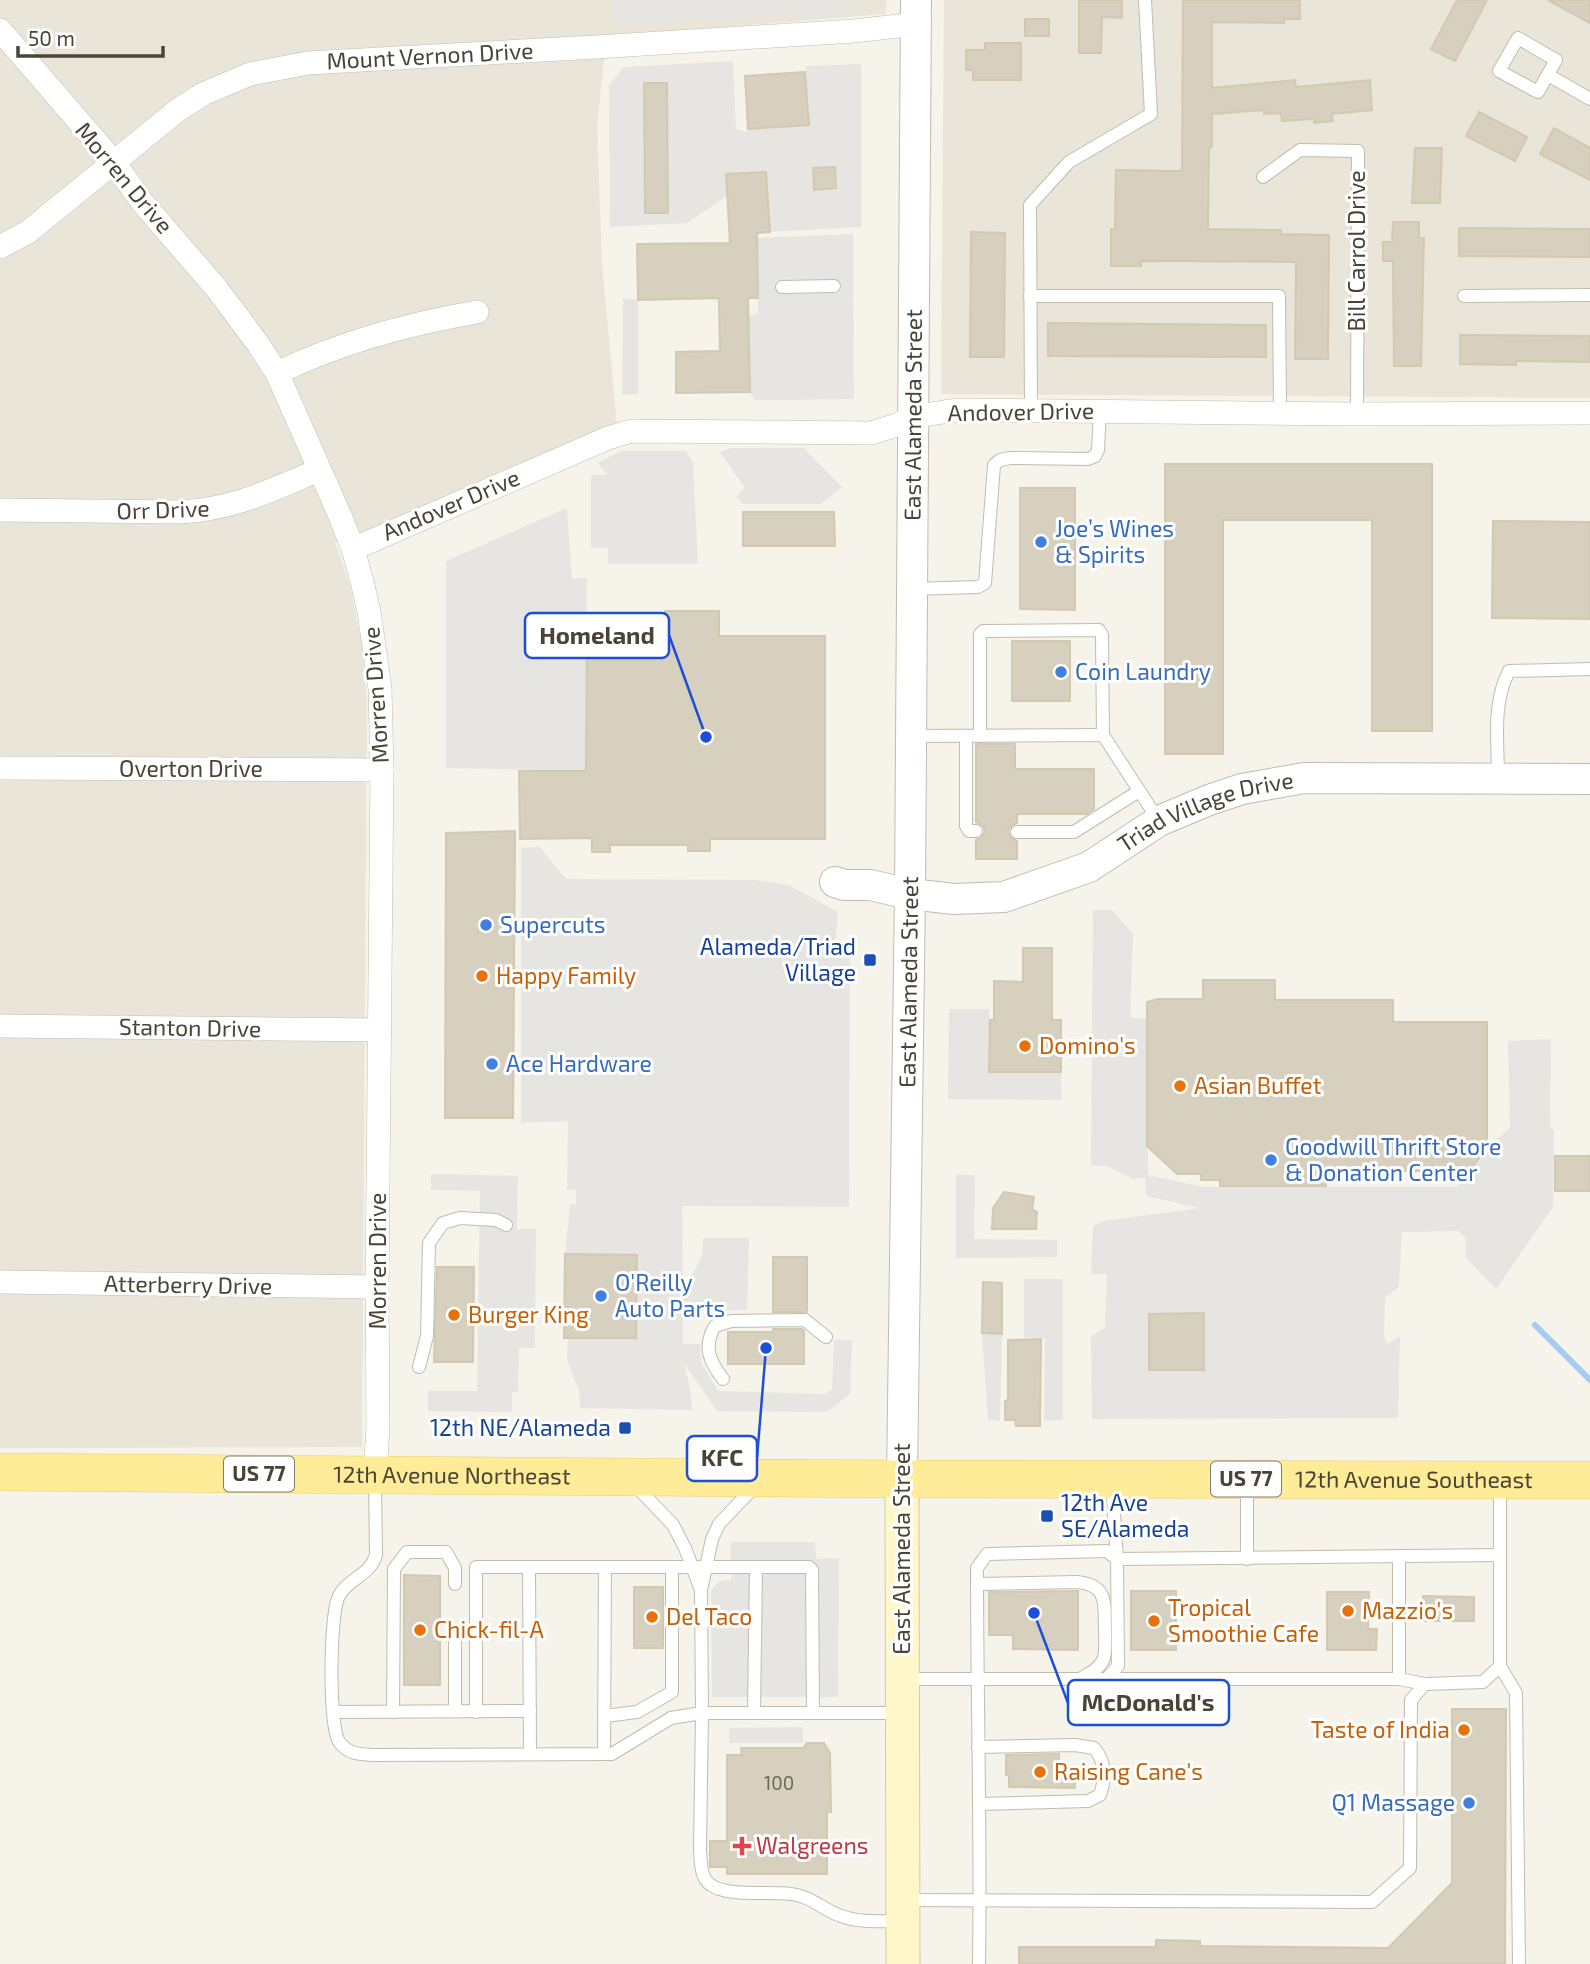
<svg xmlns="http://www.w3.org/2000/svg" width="1590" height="1964" font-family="'Exo 2',sans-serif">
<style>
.residential{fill:#e9e5d8}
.parking{fill:#e7e5e1}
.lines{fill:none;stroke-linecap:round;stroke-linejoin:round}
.stream{stroke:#a5ccf3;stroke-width:6}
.building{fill:#d7d0bf;stroke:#d2c9b1;stroke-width:2}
.service-casing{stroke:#c1bcac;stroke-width:14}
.minor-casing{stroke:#c1bcac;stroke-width:24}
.tertiary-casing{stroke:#c1bcac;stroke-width:32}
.secondary-casing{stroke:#d6cc99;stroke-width:35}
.primary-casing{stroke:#e8cd65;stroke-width:38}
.service{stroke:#fff;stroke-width:12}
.minor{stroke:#fff;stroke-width:23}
.tertiary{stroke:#fff;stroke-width:30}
.secondary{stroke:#fff7ca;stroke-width:33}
.primary{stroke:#ffec99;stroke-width:37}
.shop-dot{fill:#3f7fe0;stroke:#fff;stroke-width:2.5}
.transit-dot{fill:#1a4fb4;stroke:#fff;stroke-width:2.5}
.food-dot{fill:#e8710a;stroke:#fff;stroke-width:2.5}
.health-dot{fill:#e0444e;stroke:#fff;stroke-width:2.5}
.labels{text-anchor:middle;stroke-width:6;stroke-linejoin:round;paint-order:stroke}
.number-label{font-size:19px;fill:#6d6759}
.shield{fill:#fff;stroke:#807c73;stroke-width:2}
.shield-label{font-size:21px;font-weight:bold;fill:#4a4437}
.street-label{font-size:23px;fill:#4a4437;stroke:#fff}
.shop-label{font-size:23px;fill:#366cbe;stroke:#fff;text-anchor:start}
.transit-label{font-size:23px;fill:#164399;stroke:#fff;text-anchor:end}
.food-label{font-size:23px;fill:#c56008;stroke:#fff;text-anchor:start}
.health-label{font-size:23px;fill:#be3a42;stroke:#fff;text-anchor:start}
.leader{fill:none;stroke:#1d4ed8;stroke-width:2.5}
.callout-dot{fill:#1d4ed8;stroke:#fff;stroke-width:2.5}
.callout{fill:#fff;stroke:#1d4ed8;stroke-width:2.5}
.callout-label{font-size:24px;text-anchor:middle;font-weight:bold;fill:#4a4437}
</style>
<rect width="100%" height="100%" fill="#f5f3ea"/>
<g class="residential">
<polygon points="0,0 886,0 886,14 612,36 604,60 597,125 602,263 617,427 335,543 350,586 362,646 367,701 362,1447 0,1448"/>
<polygon points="944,0 1590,0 1590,398 941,394"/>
</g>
<g class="parking">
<polygon points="611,0 847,0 848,12 611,23"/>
<polygon points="733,61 736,129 747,132 748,129 809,125 806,66 861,64 861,227 770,232 766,172 727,174 728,195 687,223 610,227 609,85 624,67"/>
<polygon points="853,234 854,399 755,400 750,392 749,315 758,314 757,238"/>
<polygon points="623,298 638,300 638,394 622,395"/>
<polygon points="732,448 804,448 842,487 821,504 743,504 736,497 745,488 720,452"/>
<polygon points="621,451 686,451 693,463 698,564 608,564 608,548 591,548 591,475 607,475 598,463"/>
<polygon points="567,508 572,579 587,578 586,771 446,768 446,561"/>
<polygon points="540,847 566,879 756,880 789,885 838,912 835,944 850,944 849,1207 682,1206 683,1292 702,1256 703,1238 749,1238 747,1310 683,1311 683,1344 700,1344 701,1362 718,1391 825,1394 832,1389 834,1340 852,1340 850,1394 827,1412 717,1411 684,1363 691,1394 692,1410 580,1408 579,1391 567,1360 568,1338 636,1338 637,1255 565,1254 570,1205 576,1204 576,1189 567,1190 568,1121 521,1123 521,848"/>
<polygon points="1093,910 1112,910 1133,934 1130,1017 1147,1019 1148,1175 1203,1187 1457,1187 1487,1148 1510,1128 1508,1041 1551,1039 1550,1128 1554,1130 1553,1207 1496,1289 1466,1258 1466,1239 1459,1231 1402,1232 1399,1287 1385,1298 1384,1335 1387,1344 1400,1336 1398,1418 1092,1419 1091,1336 1105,1328 1107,1274 1091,1274 1093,1226 1104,1221 1200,1208 1146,1196 1145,1178 1133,1179 1107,1166 1091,1165"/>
<polygon points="949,1009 989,1009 990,1072 1061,1072 1062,1100 948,1099"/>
<polygon points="431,1174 518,1176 517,1229 536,1229 535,1348 519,1348 518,1392 512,1392 512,1412 428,1411 428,1391 477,1391 480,1191 431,1190"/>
<polygon points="956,1175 975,1175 974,1239 1057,1240 1057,1257 956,1258"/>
<polygon points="1024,1279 1063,1279 1063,1420 1044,1421 1045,1338 1024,1337"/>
<polygon points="982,1333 1002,1334 1000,1421 988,1420"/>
<polygon points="731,1542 815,1542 816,1559 839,1558 838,1697 712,1697 711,1591 719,1581 731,1580"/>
<polygon points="803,1727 803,1743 729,1743 729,1728"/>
</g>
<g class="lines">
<polyline class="stream" points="1535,1325 1590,1380"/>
</g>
<g class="building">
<polygon points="1079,0 1122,0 1122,18 1102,17 1101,53 1079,53"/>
<polygon points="1183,0 1300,0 1300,19 1284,19 1284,23 1212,22 1212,88 1295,80 1296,87 1370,80 1372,110 1332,114 1333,121 1314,123 1314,119 1282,121 1281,113 1264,114 1264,110 1212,114 1212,147 1209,147 1208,229 1281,230 1281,234 1329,235 1328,359 1295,359 1296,262 1141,261 1141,266 1111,266 1111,229 1115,229 1116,170 1182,171"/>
<polygon points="1457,0 1487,0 1455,61 1431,49"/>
<polygon points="1548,0 1590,0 1590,23"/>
<rect x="1025" y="19" width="24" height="17"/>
<polygon points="985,43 1021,43 1021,80 973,80 973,70 966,70 966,50 985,50"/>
<polygon points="805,72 809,125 748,129 745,76"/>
<polygon points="644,83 667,83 668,213 645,213"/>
<polygon points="1479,112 1527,137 1515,161 1466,136"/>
<polygon points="1554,128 1590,148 1590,180 1540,154"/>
<polygon points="1415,148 1442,148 1440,203 1412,203"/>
<polygon points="835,167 836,188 814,190 813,168"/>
<polygon points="766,172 770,232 757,233 758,298 748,298 750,392 676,393 676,352 720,351 719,298 638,300 637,244 730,243 726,174"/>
<polygon points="1393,222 1419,222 1419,238 1424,238 1421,366 1394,366 1393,261 1383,261 1383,242 1392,242"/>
<polygon points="1459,228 1590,229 1590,257 1459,256"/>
<polygon points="971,232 1005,233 1004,357 970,357"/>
<polygon points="1048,323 1266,325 1266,357 1048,356"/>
<polygon points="1460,335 1590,336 1590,362 1516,361 1516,365 1460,364"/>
<polygon points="1165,464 1432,464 1432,731 1372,731 1372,520 1223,520 1223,754 1165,754"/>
<polygon points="1020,488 1075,488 1075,610 1020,609"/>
<polygon points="743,512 834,512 835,546 743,546"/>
<polygon points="1493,521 1590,522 1590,619 1492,618"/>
<polygon points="665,611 719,611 719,636 825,636 825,839 710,839 710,851 688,851 688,845 610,845 610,852 592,852 592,838 520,839 519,771 586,771 587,636 648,636 648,627 665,627"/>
<rect x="1012" y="641" width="58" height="60"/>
<polygon points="976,744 1015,744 1015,769 1094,769 1094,809 1087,814 1017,814 1017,823 1012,825 1008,831 1010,837 1017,841 1017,859 976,859 976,840 981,838 985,832 983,826 976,822"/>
<polygon points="515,831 513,1118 445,1118 446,833"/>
<polygon points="1023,948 1052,948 1052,1020 1061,1020 1061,1072 989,1072 990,1020 994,1020 994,981 1023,982"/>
<polygon points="1203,980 1275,980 1275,1000 1393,1000 1393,1022 1487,1022 1487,1148 1469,1171 1394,1171 1394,1180 1326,1180 1326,1186 1220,1186 1220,1180 1201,1180 1201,1174 1177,1174 1147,1146 1147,1002 1158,999 1203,999"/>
<rect x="1555" y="1156" width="35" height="35"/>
<polygon points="1004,1192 1034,1197 1032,1209 1037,1212 1036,1229 992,1229 993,1208"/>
<polygon points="565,1254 637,1255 636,1338 564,1338"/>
<rect x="773" y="1257" width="34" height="55"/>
<polygon points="437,1267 474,1267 473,1362 434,1362"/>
<polygon points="983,1282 1002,1283 1002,1334 982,1333"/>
<polygon points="1204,1313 1204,1370 1149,1370 1149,1314"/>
<polygon points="773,1329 802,1329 804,1331 804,1364 728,1364 728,1332 773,1332"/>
<polygon points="1041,1339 1040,1426 1016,1426 1015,1420 1005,1420 1005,1401 1008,1400 1008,1340"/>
<polygon points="404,1575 440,1576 440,1685 404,1685"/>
<rect x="634" y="1587" width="29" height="61"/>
<polygon points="1078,1591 1078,1650 1013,1649 1013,1635 989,1635 989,1592"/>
<rect x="1131" y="1591" width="45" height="59"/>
<polygon points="1327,1592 1369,1592 1368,1629 1377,1629 1376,1650 1327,1650"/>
<polygon points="1423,1596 1474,1597 1474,1621 1423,1621"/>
<polygon points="1452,1709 1506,1709 1505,1964 1019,1964 1019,1947 1156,1947 1156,1940 1200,1941 1200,1946 1388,1948 1452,1883"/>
<polygon points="807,1743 824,1743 830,1753 831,1812 827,1812 827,1874 727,1874 727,1867 710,1867 710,1841 727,1841 727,1755 742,1755 741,1748 803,1748"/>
<polygon points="1059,1754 1059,1769 1075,1770 1075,1788 1009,1787 1009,1775 1006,1775 1006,1755"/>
</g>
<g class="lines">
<g class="service-casing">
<g id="service">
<polygon points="1518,38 1556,60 1538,92 1499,71"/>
<polyline points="1548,75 1590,99"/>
<polyline points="1263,177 1300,150 1358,151 1357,414"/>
<polyline points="782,287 834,286"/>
<polyline points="1030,296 1279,296 1280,413"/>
<polyline points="1464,296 1590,295"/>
<polyline points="1031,410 1030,205 1069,162 1151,114 1145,0"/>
<polyline points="912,589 978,587 985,583 994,465 1000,460 1010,458 1088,459 1095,456 1098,450 1100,411"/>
<polyline points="910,736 1103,735 1159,821"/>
<polyline points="966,736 966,826 969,831 976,831"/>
<polyline points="980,736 980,634 983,631 1099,630 1102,635 1103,735"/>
<path d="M 1498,778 C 1498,743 1492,703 1509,671 L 1590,669"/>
<polyline points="1017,832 1074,832 1139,791"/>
<polyline points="419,1367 427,1336 429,1243 443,1223 460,1218 496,1220 506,1225"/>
<path d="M 723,1379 C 709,1361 703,1346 715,1326 L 731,1321 L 805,1320 L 826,1337"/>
<path d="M 375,1479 L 376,1555 C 371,1575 345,1580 338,1598 C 330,1617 328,1729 340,1743 C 350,1755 360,1754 374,1755 L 612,1754 L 671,1718 L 702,1713 L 700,1850 C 701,1862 700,1878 711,1885 C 727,1897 771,1891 791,1894 C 811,1896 823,1910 841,1916 C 860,1923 880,1921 900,1921"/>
<polyline points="1112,1483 1117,1559 1500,1555"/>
<polyline points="1247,1483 1247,1559"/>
<polyline points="634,1484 673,1525 685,1548 701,1590 712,1539 719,1524 757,1484"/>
<polyline points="1399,1556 1399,1679"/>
<path d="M 977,1584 L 1077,1582 C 1109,1585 1104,1604 1105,1630 C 1105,1639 1106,1649 1104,1658 C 1100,1669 1089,1673 1080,1679"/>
<polyline points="701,1590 702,1713 902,1713"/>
<polyline points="1500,1666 1516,1693 1519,1964"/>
<path d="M 903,1679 L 1107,1679 L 1118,1666 L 1117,1559 L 1107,1551 L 987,1554 L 977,1568 C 977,1700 981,1832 979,1964"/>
<polyline points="1107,1679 1399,1679 1425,1684"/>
<polyline points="455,1711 455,1630"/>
<polyline points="333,1712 530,1711"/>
<polyline points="393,1712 394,1569 407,1552 446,1552 455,1568 455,1584"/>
<polyline points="476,1712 476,1567 529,1567"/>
<polyline points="754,1713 756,1567"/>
<polyline points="604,1716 637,1712 672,1692 672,1567"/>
<path d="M 978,1747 L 1075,1745 L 1094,1748 C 1106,1762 1106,1778 1100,1795 L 1088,1801 L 979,1804"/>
<polyline points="530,1754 529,1567 605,1567"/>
<polyline points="604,1754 605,1567 809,1567 812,1570 813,1713"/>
<polyline points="904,1900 1372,1902 1410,1868 1411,1700 1425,1684 1483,1682 1500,1666 1500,1483"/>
</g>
</g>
<g class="minor-casing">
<g id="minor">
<polyline points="0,30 113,161 142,202 217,289 258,344 277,373 341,518 353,549 362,581 369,612 380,688 382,770 377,1287 378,1427 375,1475"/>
<polyline points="0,247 28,232 178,110 203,94 250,74 308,63 596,47 854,31 916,24"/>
<path d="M 277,373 C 341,342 407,324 477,312"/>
<path d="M 0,510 L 181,512 C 235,509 271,490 319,470"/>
<polyline points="353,549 608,438 631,431 871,433 897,425 912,417 956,410 1357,414 1590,413"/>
<polyline points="0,768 382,770"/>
<polyline points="0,1026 380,1030"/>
<polyline points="0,1282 377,1287"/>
</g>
</g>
<g class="tertiary-casing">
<g id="tertiary">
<path id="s1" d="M 835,882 L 844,885 L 870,885 L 910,894 L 954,899 L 1004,897 L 1089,867 L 1159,821 L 1209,800 L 1242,789 L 1304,778 L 1590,779"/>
<path id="s2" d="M 902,1479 L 910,894 L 916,0"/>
</g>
</g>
<g class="secondary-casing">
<polyline id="secondary" points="902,1479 903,1964"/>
</g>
<g class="primary-casing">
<g id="primary">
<path id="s3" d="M 0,1472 L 902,1479 L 1590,1480"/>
</g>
</g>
<use href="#service" class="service"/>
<use href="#minor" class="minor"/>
<use href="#tertiary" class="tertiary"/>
<use href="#secondary" class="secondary"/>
<use href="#primary" class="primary"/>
</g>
<g class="shop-dot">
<circle cx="1041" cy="542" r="7"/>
<circle cx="1061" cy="672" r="7"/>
<circle cx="486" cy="925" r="7"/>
<circle cx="492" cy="1064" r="7"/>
<circle cx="1271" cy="1160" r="7"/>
<circle cx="601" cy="1296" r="7"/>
<circle cx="1469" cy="1803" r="7"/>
</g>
<g class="transit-dot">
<rect x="863" y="953" width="14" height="14" rx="3.5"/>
<rect x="618" y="1421" width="14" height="14" rx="3.5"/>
<rect x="1040" y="1509" width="14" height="14" rx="3.5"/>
</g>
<g class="food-dot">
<circle cx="482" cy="976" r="7"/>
<circle cx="1025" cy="1046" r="7"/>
<circle cx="1180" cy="1086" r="7"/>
<circle cx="454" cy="1315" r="7"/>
<circle cx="1348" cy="1611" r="7"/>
<circle cx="652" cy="1617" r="7"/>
<circle cx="1154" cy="1621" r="7"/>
<circle cx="420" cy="1630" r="7"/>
<circle cx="1464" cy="1730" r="7"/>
<circle cx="1040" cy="1772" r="7"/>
</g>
<path class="health-dot" d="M738.5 1835.5h7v7h7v7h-7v7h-7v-7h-7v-7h7z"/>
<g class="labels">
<g class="number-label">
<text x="779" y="1790">100</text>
</g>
<g class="shield">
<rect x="224" y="1456.5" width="70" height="35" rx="5"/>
<rect x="1211" y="1461.5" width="70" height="35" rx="5"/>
</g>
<g class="shield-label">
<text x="259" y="1481">US 77</text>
<text x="1246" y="1486">US 77</text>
</g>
<g class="street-label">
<text transform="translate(430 56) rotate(-3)" y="8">Mount Vernon Drive</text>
<text transform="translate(124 178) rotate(50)" y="8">Morren Drive</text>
<text transform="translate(1357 251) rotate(-90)" y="8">Bill Carrol Drive</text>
<text transform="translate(1021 412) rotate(-1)" y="8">Andover Drive</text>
<text dy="8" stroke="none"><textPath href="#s2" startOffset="1064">East Alameda Street</textPath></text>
<text transform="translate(451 505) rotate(-23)" y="8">Andover Drive</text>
<text transform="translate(163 510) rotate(-2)" y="8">Orr Drive</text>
<text transform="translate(376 695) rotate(-94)" y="8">Morren Drive</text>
<text x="191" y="777">Overton Drive</text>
<text dy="8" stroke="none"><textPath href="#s1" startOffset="392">Triad Village Drive</textPath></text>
<text dy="8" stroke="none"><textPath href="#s2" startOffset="497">East Alameda Street</textPath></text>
<text transform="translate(190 1028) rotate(1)" y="8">Stanton Drive</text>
<text transform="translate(378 1261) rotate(-90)" y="8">Morren Drive</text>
<text transform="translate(188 1285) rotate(1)" y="8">Atterberry Drive</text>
<text dy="8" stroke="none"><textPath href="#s3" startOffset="452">12th Avenue Northeast</textPath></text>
<text dy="8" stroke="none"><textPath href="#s3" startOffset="1414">12th Avenue Southeast</textPath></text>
<text transform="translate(902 1549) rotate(-90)" y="8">East Alameda Street</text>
</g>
<g class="shop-label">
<text x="1055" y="537">Joe’s Wines<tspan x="1055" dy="26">&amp; Spirits</tspan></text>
<text x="1075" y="680">Coin Laundry</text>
<text x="500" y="933">Supercuts</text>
<text x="506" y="1072">Ace Hardware</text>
<text x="1285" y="1155">Goodwill Thrift Store<tspan x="1285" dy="26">&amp; Donation Center</tspan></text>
<text x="615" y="1291">O'Reilly<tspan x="615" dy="26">Auto Parts</tspan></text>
<text x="1455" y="1811" text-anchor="end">Q1 Massage</text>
</g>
<g class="transit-label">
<text x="856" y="955">Alameda/Triad<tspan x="856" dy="26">Village</tspan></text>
<text x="611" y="1436">12th NE/Alameda</text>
<text x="1061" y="1511" text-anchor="start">12th Ave<tspan x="1061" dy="26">SE/Alameda</tspan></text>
</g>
<g class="food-label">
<text x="496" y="984">Happy Family</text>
<text x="1039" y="1054">Domino's</text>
<text x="1194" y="1094">Asian Buffet</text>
<text x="468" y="1323">Burger King</text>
<text x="1168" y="1616">Tropical<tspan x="1168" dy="26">Smoothie Cafe</tspan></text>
<text x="1362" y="1619">Mazzio's</text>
<text x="666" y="1625">Del Taco</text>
<text x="434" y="1638">Chick-fil-A</text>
<text x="1450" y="1738" text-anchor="end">Taste of India</text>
<text x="1054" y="1780">Raising Cane's</text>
</g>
<g class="health-label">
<text x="756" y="1854">Walgreens</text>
</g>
</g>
<path class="leader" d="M706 737L669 635M766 1348L757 1458M1034 1613L1068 1703"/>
<g class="callout-dot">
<circle cx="706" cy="737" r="7"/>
<circle cx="766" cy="1348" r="7"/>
<circle cx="1034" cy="1613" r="7"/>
</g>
<g class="callout">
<rect x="525" y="613" width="144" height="45" rx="7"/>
<rect x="687" y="1436" width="70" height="45" rx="7"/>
<rect x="1068" y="1680" width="161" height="45" rx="7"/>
</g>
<g class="callout-label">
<text x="597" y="644">Homeland</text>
<text x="722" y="1466">KFC</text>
<text x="1148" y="1711">McDonald's</text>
</g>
<path d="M18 46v10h145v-10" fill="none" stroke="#4a4437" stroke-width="3.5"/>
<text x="28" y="46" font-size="21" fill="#4a4437" stroke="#ffffff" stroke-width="5" paint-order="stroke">50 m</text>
</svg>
